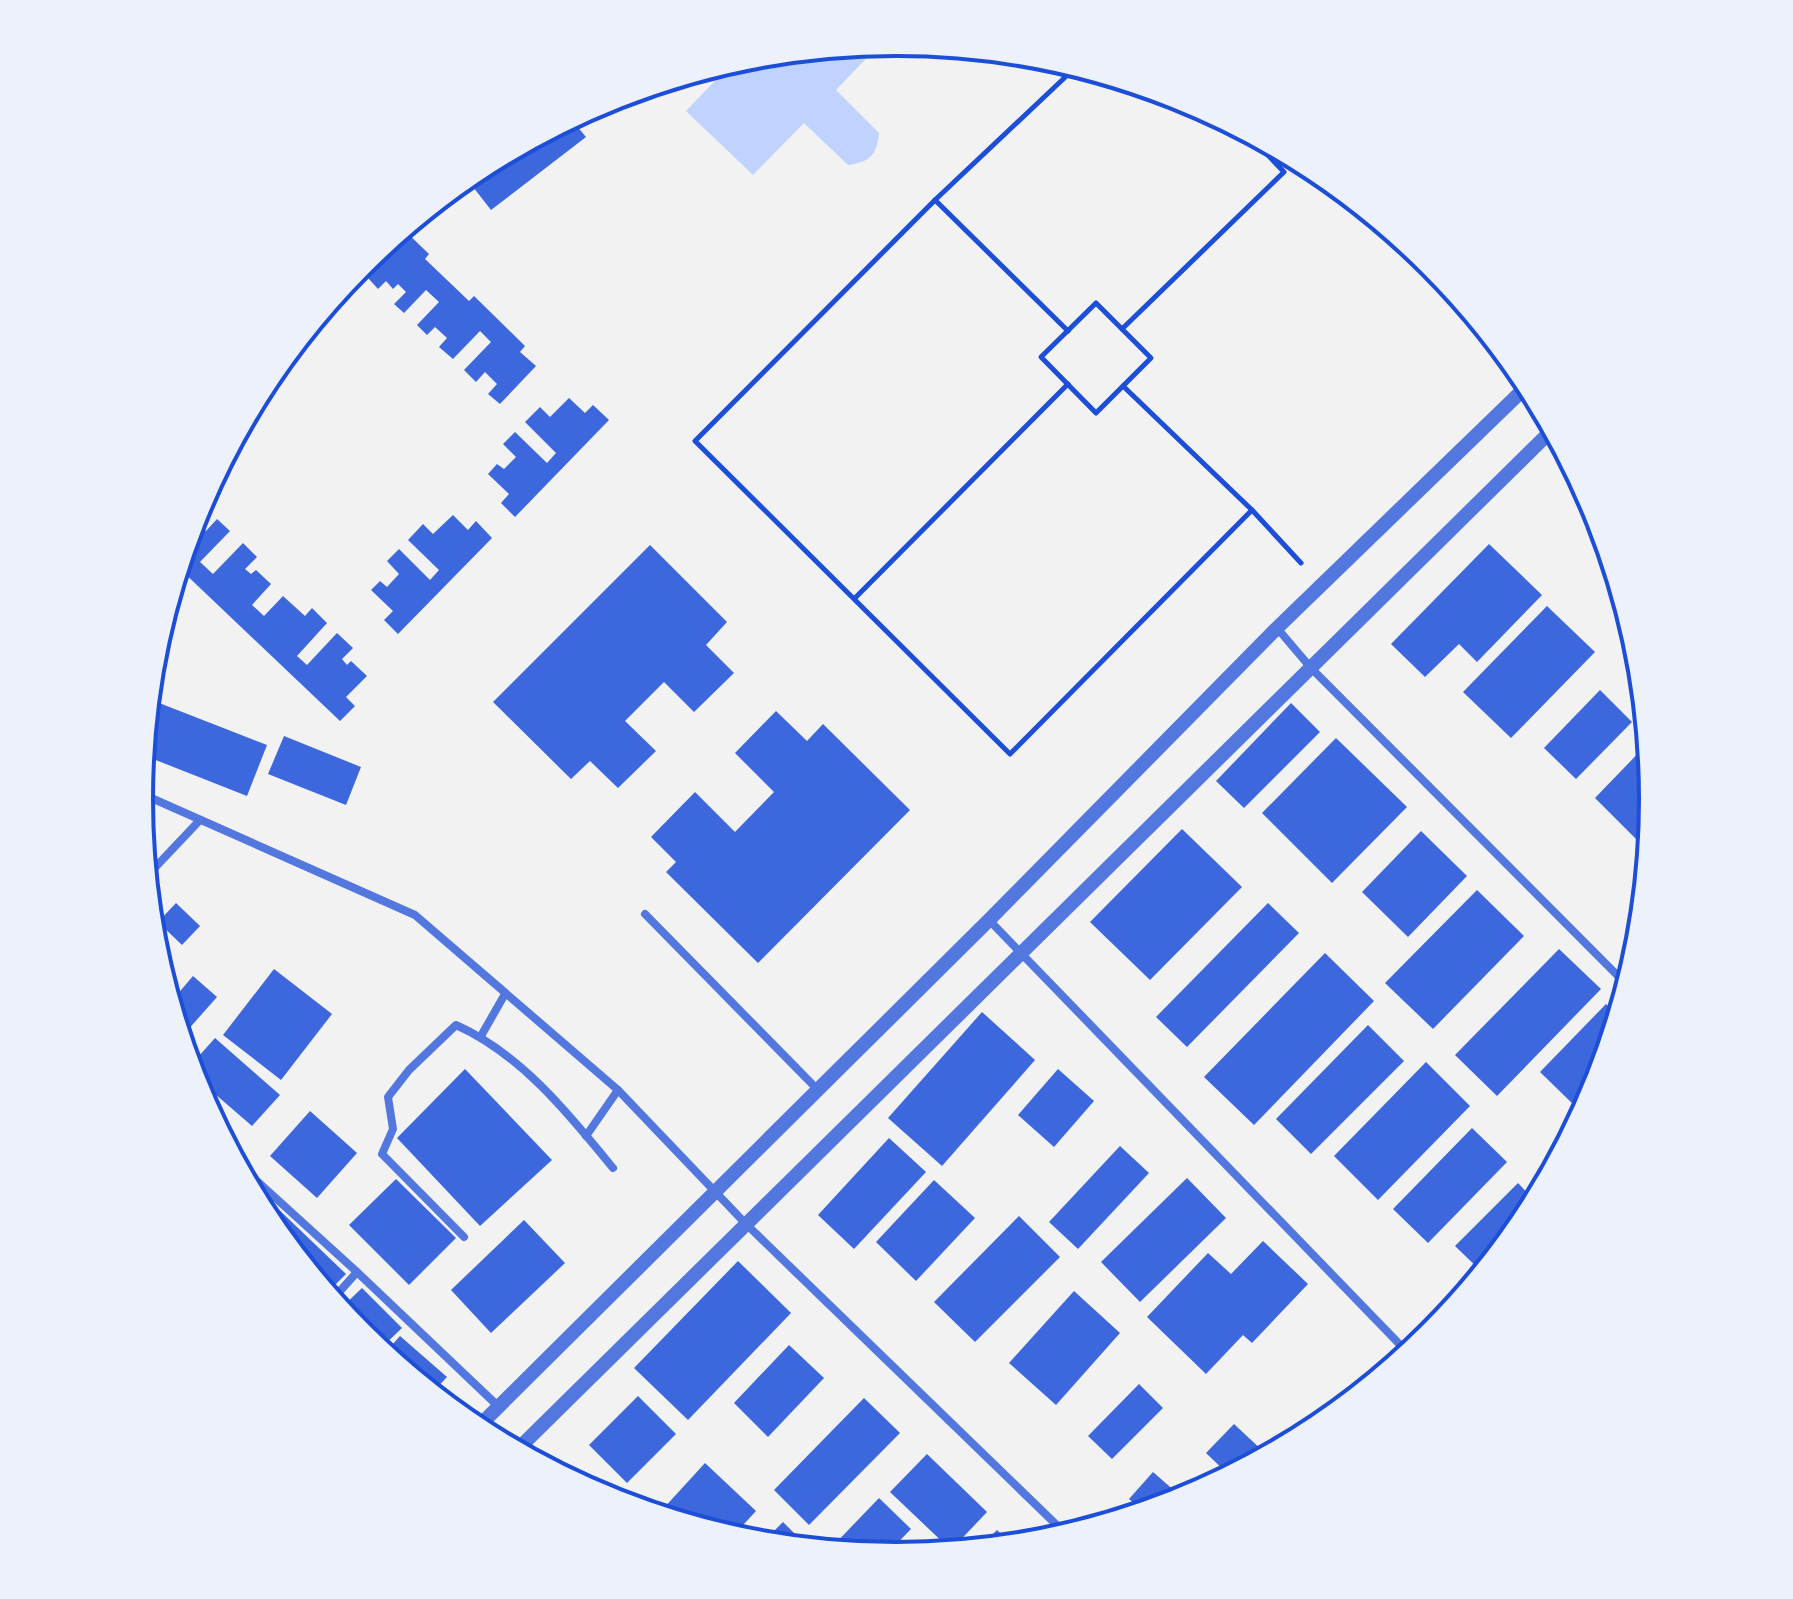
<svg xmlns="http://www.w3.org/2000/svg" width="1793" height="1599" font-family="Lato,sans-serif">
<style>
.water{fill:#bfd3fe}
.building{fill:#3d67dc}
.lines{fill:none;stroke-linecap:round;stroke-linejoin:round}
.path{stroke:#1d4ed8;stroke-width:5}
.minor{stroke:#5277de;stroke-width:8}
.tertiary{stroke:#5277de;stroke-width:14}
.rim{fill:none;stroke:#1d4ed8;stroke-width:4}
</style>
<rect width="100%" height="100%" fill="#f2f2f2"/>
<path class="water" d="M 880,44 L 836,90 L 879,133 C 877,155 870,162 848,165 L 804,123 L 753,175 L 686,111 L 734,61 L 749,56 Z"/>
<g class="building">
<polygon points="571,119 586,137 491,210 466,178 476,169"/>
<polygon points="403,229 429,254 425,259 469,301 474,296 525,346 520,352 536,366 500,404 488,394 497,384 485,372 476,382 464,370 491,342 480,331 453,359 439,347 447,338 435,327 427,335 417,325 439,302 426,290 404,313 394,304 406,292 398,284 393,289 386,281 378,289 368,278 396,250 388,242"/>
<polygon points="569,398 585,413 593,405 609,420 515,517 501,503 509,494 488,474 497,464 504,469 516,457 503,444 515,432 547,463 556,453 525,422 540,407 550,417"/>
<polygon points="197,508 205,515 197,523 206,531 217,519 230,531 200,562 213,574 243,543 257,557 245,569 251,574 256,570 271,584 252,605 264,616 283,596 305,616 312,608 327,623 297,656 307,665 337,633 353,648 342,659 347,665 351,661 367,676 346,697 355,706 340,721 179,568"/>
<polygon points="453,515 468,530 476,521 492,538 398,634 384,620 393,611 371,590 380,581 387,587 399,574 387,561 399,549 430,580 439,570 408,540 423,524 433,534"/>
<polygon points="1604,534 1613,564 1593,545"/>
<polygon points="1489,544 1542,595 1477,662 1459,644 1425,677 1391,644"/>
<polygon points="650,545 727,622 706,645 734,673 694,712 664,682 625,721 656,751 618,788 590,761 571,779 493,702"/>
<polygon points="1547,606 1595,652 1511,738 1463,692"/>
<polygon points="1600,690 1632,722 1576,779 1544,748"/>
<polygon points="149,699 267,745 247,796 143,755"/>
<polygon points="1291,703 1320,732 1244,808 1216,781"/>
<polygon points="776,711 807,741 823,724 910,810 758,963 666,872 676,862 651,837 695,792 735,832 774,792 735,753"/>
<polygon points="284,736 361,767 346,805 268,774"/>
<polygon points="1336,738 1407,807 1332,883 1262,813"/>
<polygon points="1648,743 1654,800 1651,830 1639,842 1595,798"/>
<polygon points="1182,829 1242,887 1150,980 1090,922"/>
<polygon points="1421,831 1467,876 1408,937 1362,892"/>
<polygon points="1648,865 1645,890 1634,879"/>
<polygon points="1477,890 1524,936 1433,1029 1385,983"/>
<polygon points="176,903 200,926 182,945 158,922"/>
<polygon points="1268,903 1299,933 1187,1047 1156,1017"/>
<polygon points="1559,949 1601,989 1497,1096 1455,1055"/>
<polygon points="1325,953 1374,1001 1254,1125 1204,1077"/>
<polygon points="274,969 332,1014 281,1080 223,1035"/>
<polygon points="193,976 217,997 186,1032 177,1024 170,1003"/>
<polygon points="1606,1004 1619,1016 1596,1090 1578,1109 1540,1072"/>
<polygon points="982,1012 1035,1060 942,1166 888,1118"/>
<polygon points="1368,1025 1404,1061 1311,1154 1276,1119"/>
<polygon points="215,1038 280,1095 252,1126 192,1074 190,1066"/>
<polygon points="1426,1062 1470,1106 1378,1200 1334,1156"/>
<polygon points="465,1069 552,1160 480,1226 397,1138"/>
<polygon points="1058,1069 1094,1101 1054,1147 1018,1115"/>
<polygon points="310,1111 357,1153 317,1198 270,1156"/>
<polygon points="1472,1128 1507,1162 1428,1243 1393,1209"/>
<polygon points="889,1138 926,1172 854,1249 818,1215"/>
<polygon points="1566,1144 1567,1145 1557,1164 1552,1159"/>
<polygon points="1120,1146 1149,1173 1078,1249 1049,1222"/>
<polygon points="1187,1178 1226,1218 1140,1302 1101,1262"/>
<polygon points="396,1179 456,1238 409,1285 349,1225"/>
<polygon points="248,1180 346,1274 327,1293 266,1220 246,1182"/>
<polygon points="934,1180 975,1218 916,1281 876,1242"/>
<polygon points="1518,1183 1536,1202 1526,1221 1483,1273 1455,1246"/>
<polygon points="1019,1216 1060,1257 975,1342 934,1302"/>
<polygon points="524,1220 565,1263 491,1333 451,1290"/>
<polygon points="1263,1241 1308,1284 1252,1343 1243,1335 1206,1374 1147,1317 1208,1253 1231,1274"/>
<polygon points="738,1261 791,1313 688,1420 634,1368"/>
<polygon points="362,1288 402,1328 379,1350 361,1335 340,1309"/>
<polygon points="1074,1291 1120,1333 1056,1405 1009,1363"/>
<polygon points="400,1336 447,1377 432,1393 384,1354"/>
<polygon points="789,1345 824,1378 768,1437 734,1403"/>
<polygon points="1139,1384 1163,1408 1112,1459 1088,1436"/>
<polygon points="638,1396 676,1434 627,1483 589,1445"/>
<polygon points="864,1398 900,1433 809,1525 774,1490"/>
<polygon points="1234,1424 1265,1453 1256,1462 1230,1476 1206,1453"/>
<polygon points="927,1454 987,1512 951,1550 890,1492"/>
<polygon points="705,1463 756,1511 732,1537 671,1519 662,1510"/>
<polygon points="1153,1472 1185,1500 1144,1512 1129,1499"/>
<polygon points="879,1498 911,1529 885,1556 829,1550"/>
<polygon points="783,1522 809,1548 761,1544"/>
<polygon points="997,1530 1013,1546 978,1549"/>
</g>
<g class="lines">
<g class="path">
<polyline points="1077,66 935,200 695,441 1010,754 1252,510"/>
<polyline points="935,200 1068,331"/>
<polygon points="1096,303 1151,358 1096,413 1041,357"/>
<polyline points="1122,329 1284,172 1244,130"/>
<polyline points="1123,386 1252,510 1301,563"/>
<polyline points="855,598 1068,384"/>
</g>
<g class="minor">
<polyline points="1277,628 1311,668 1628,986"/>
<polyline points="140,793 415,915 618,1090 746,1224 1067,1535"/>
<polyline points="147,876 200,820"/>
<polyline points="645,914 818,1090"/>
<polyline points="989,920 1409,1354"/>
<polyline points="481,1036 505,994"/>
<polyline points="586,1136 618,1090"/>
<polyline points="235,1161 357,1272 499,1407"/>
<path d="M 464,1237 L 382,1154 L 393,1129 L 388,1097 L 409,1070 L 456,1025 C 521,1054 569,1114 613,1168"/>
<polyline points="332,1300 357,1272"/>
</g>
<g class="tertiary">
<polyline points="476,1429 989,920 1277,628 1529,384"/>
<polyline points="516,1451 1553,429"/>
</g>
</g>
<path d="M0 0H1793V1599H0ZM153 799a743 743 0 1 1 1486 0a743 743 0 1 1-1486 0Z" fill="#edf1fc" fill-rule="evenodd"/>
<path class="rim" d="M153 799a743 743 0 1 1 1486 0a743 743 0 1 1-1486 0Z"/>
</svg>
